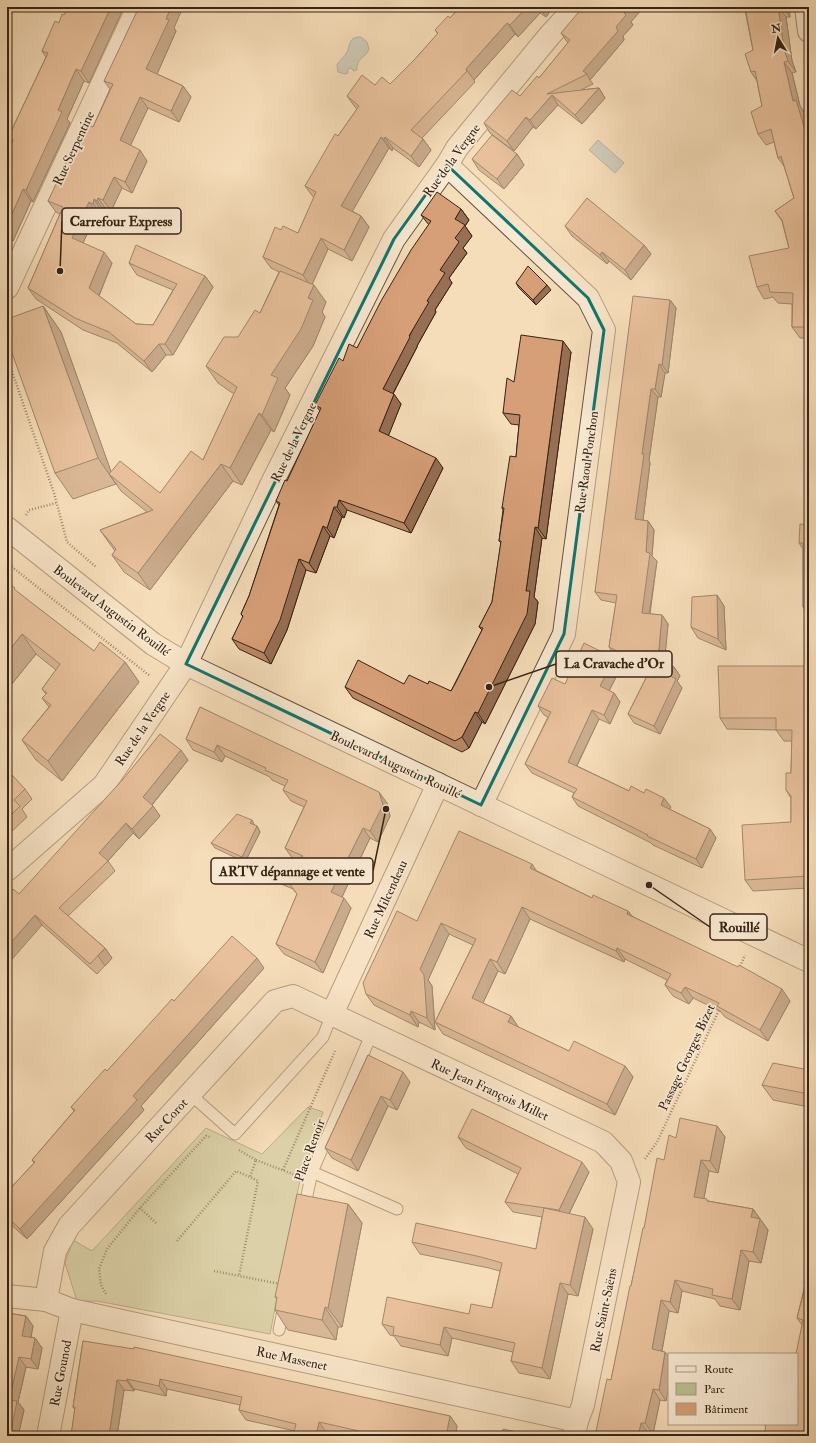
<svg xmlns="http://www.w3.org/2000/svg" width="816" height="1443" font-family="'IM FELL Double Pica',serif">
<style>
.green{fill:#bac291;stroke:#797252}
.water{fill:#a3b8bb;stroke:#787c78}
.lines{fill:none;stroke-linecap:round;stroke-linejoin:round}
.lane-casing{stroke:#67523d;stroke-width:13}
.street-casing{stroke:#67523d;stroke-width:24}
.secondary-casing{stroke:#382314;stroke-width:24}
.path{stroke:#382314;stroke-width:2.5;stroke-dasharray:1 2;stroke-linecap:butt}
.lane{stroke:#f8e9d2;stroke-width:11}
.street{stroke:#f8e9d2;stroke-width:22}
.secondary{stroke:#f8e9d2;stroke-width:22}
.wall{fill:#b98967;stroke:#382314}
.shaded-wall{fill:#966f54;stroke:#382314}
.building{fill:#d79f78;stroke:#382314}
.marked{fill:none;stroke:#0f766e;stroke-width:3;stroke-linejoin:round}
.labels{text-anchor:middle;stroke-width:3.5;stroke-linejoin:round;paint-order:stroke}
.street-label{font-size:13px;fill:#382314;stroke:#f8e9d2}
.leader{fill:none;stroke:#382314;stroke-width:1.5}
.callout-dot{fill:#382314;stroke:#f8e9d2;stroke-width:1.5}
.callout{fill:#f8e9d2;stroke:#382314;stroke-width:1.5}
.callout-label{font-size:14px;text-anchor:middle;font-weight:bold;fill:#382314}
</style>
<rect width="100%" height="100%" fill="#f5ddb9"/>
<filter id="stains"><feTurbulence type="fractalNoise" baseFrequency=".005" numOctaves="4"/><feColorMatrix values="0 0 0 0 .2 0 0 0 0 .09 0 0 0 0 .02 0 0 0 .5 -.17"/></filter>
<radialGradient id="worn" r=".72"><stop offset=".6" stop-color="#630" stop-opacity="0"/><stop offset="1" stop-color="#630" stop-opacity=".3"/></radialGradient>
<polygon class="green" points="308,1107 323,1112 299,1185 270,1334 97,1301 77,1301 65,1263 73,1240 92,1251 206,1128 262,1154"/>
<g class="water">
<path d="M 361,37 L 367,42 L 369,49 C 366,58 356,58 357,70 L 353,71 L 353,69 L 350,68 L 347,70 L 348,73 L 345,74 L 338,72 L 337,65 C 339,60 345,57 347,52 C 351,44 348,37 361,37 Z"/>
<polygon points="598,140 624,163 615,173 589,150"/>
</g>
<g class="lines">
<g class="lane-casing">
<g id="lane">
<polyline points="190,1094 235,1134 323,1037 332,1014"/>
<polyline points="312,1172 397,1209"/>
<polyline points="304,1209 312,1172 372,1033"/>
<polyline points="279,1330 284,1306"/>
</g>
</g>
<g class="street-casing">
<g id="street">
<polyline points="447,165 588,298 604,330 564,634 481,805"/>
<polyline points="7,288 138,7"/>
<polyline points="7,528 153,644 186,664 809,961"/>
<polyline points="7,870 104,785 186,664 274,479 394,239 447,165 457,148 550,35 576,7"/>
<polyline points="332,1014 438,784"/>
<polyline points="7,1296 46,1300 72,1310 577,1421"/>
<polyline points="46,1300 55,1251 69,1226 275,1001 293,996 603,1142 621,1161 629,1182 583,1405 577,1421 574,1436"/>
<polyline points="48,1436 72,1310"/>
</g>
</g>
<g class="secondary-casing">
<polyline id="secondary" points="806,7 809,31"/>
</g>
<g class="path">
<polyline points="7,357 54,493 67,542 96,567"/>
<polyline points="26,515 29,510 56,503"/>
<polyline points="7,563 150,676"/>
<polyline points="739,969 745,955"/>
<polyline points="239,1150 256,1160 250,1177 258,1181 239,1276"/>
<polyline points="645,1159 657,1142 720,1008"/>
<polyline points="256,1160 295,1175"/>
<polyline points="283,1170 335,1051"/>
<polyline points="140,1208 157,1224"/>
<polyline points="177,1241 236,1171 250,1177"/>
<polyline points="214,1271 280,1284"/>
<polyline points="106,1294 101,1285 99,1269 107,1249 140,1208 206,1136 210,1137"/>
</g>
<use href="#lane" class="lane"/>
<use href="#street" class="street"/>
<use href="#secondary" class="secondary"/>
</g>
<g class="wall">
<polygon points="460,7 553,7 546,17 540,13 518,37 515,34 474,80 475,82 422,138 431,150 419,167 393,148 392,151 389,148 352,211 361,216 369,227 352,261 328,249 312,284 326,302 322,312 325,317 313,346 285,388 290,395 274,432 271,430 242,485 233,481 150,590 124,572 112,555 115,551 100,530 147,512 121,491 115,482 116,484 73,499 55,473 43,306 61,332 111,472 160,493 203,460 234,394 218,383 206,366 238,337 260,313 279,272 271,268 263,257 281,230 298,233 314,198 305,186 338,136 357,109 355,107 347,96 375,85 390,84 415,59 438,34 435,30 450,18"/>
<polygon points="732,7 789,7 790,17 786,17 792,61 796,72 792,73 800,106 804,112 809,128 809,372 806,367 807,338 800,338 792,327 792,304 778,303 773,297 764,299 757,287 789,248 782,221 775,211 794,198 784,166 778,158 774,142 766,145 758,134 762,106 757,81 751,72 753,50 745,10 736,12"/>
<polygon points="64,15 89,83 84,81 67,119 70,123 33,202 31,201 13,241 7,239 7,153 12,143 8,138 46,57 42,51 59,23"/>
<polygon points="631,22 633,25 623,36 624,40 590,80 593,84 581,90 599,88 605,98 582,124 558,105 536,129 533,127 514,151 490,133 484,123 520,96 539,78 568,43 561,33"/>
<polygon points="174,28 176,31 157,74 183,86 191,97 179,122 148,108 130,145 147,161 132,193 122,188 111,211 106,209 105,212 102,211 101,215 97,213 83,243 112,263 99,296 136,324 153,325 173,290 137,275 129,263 205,276 213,287 173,355 166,355 152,372 117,343 83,330 36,299 28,288 60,214 56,212 48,201 93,127 110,89 104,81"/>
<polygon points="517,154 524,165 504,189 479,170 472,159"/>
<polygon points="461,209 469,220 465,226 472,236 463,248 467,253 449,278 452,283 435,310 436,312 417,346 417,347 393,394 401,404 388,436 443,468 411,533 347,510 344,518 342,517 334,538 330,536 316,573 306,570 287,630 271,664 239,649 232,639 243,617 241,614 249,596 279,505 276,501 287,481 320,411 315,405 343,361 357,348 429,225 421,215"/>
<polygon points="565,226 644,245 651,254 631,280 609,261 607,264 572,236"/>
<polygon points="516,283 551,290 536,305 519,288"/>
<polygon points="670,300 676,308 668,373 665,373 661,397 658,397 649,460 650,463 643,520 648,521 654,530 652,556 657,561 650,614 662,615 668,624 664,663 674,667 680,676 677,681 682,688 660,734 634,723 628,714 649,672 615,656 609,647 616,603 601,600 595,592"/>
<polygon points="571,352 546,539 542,538 534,597 538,602 535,624 485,724 482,722 469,748 462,752 353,698 345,687 404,684 428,684 451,691 482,630 479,627 492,602 501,543 499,541 503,510 502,508 516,457 519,425 511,424 503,413 514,382"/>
<polygon points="809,525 809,615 803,607 803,549 799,543"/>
<polygon points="17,592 94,651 125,662 139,682 62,781 36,760 22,740 49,707 42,698 46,694 42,689 56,670 36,654 7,690"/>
<polygon points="717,595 724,606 726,650 698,638 691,627"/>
<polygon points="809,666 809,888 753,891 745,880 791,822 791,798 786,790 791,773 792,741 784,741 776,730 727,729 720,718"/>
<polygon points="621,667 609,691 614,693 620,702 610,724 599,719 577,766 629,791 671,807 669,809 710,829 716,838 702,868 653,845 651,843 578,806 572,797 574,793 532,773 525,764 548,717 544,715 538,706 565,684"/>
<polygon points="200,707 387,803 390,816 378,842 370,838 342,897 351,908 323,973 284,954 276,944 297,894 293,889 279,883 272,872 296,860 293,859 285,848 304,807 291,801 283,790 285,786 272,780 270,777 225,756 222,762 193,750 186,739"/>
<polygon points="188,760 152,805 160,816 139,839 133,833 108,861 115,871 68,916 105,948 112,958 97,974 42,925 19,894"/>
<polygon points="7,779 25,789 32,799 22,809 27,817 7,836"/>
<polygon points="255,826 257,826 260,832 245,862 215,848 211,843"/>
<polygon points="537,871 592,898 628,911 632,916 790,1001 768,1041 725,1017 720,1011 693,998 689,1004 673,996 665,985 667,980 625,959 624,962 530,919 505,974 498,971 483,1003 511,1016 518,1027 569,1051 625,1066 633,1077 615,1115 443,1034 435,1022 473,945 449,934 428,980 432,986 435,1030 419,1022 418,1027 374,1005 366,994 417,921"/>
<polygon points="264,968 141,1106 144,1110 27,1239 7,1221 7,1225 7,1192 34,1163 32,1160 74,1111 71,1107 107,1071 174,1001"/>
<polygon points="368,1055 410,1082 397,1110 388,1106 358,1171 332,1158 325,1148"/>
<polygon points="809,1070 809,1107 773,1100 762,1085"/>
<polygon points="717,1126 725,1137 718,1173 709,1171 704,1198 708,1201 753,1209 768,1230 761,1263 749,1261 740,1310 720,1306 715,1299 682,1291 678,1313 669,1311 662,1351 666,1401 660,1400 653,1434 649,1434 648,1436 595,1436 611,1380 631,1286 644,1228 664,1160 676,1138"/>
<polygon points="458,1137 589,1172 569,1214 593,1229 578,1296 568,1294 550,1379 519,1373 511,1361 513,1352 452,1338 448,1356 401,1346 394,1336 390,1335 382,1324 469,1314 492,1308 500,1271 489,1268 420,1254 412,1242 536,1249 542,1217 513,1212 505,1202 518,1174 466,1148"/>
<polygon points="348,1204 362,1223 342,1327 338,1327 336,1340 288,1330 275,1310 277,1299 275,1297"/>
<polygon points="809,1265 809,1436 765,1426 764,1424 797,1424 802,1325 797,1318 805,1285 804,1284"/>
<polygon points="7,1313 26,1316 33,1326 31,1337 35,1338 42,1348 38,1369 26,1367 18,1402 24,1410 18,1436 7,1436"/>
<polygon points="83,1341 450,1416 457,1426 456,1433 471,1436 344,1436 326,1432 295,1431 246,1420 239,1410 240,1405 167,1389 166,1396 134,1389 134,1391 124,1390 117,1436 71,1436 75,1410 73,1407"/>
</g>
<g class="shaded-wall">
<polygon points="111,7 124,7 89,83 81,71"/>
<polygon points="171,7 183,7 174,28 176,31 154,81 146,69"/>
<polygon points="527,7 536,7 540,13 518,37 510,25"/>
<polygon points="539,7 553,7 546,17"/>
<polygon points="629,7 644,7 631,22 633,25 623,36 624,40 590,80 587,74 583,71 616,27 624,13"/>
<polygon points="778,7 779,7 786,17 792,61 796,72 788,61 784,49"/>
<polygon points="783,7 789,7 790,17"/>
<polygon points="507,23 515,34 474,80 466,69"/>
<polygon points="784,62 792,73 800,106 804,112 809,128 809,143 793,101"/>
<polygon points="76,69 84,81 67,119 70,123 33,202 26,190 58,110"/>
<polygon points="183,86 191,97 179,122 171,111"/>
<polygon points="599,88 605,98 582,124 575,115"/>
<polygon points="552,95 558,105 536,129 530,120"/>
<polygon points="140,97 148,108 128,151 120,140"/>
<polygon points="526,117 533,127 514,151 507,141"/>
<polygon points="381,137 389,148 349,217 341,206"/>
<polygon points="385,137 393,148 392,151 384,139"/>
<polygon points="423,139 431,150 419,167 411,156"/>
<polygon points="140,150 147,161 132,193 125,182"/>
<polygon points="517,154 524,165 504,189 497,179"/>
<polygon points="114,177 122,188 111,211 103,200"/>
<polygon points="23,189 31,201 13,241 7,233 7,225"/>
<polygon points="98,198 106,209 105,212 97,201"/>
<polygon points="94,199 102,211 101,215 93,204"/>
<polygon points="89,202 97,213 80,249 72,238"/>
<polygon points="461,209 469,220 465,226 472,236 463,248 467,253 449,278 452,283 435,310 436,312 417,346 417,347 390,399 383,389 427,301 440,270 455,238 455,219"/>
<polygon points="361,216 369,227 352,261 344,250"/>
<polygon points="321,238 328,249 311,287 303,275"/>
<polygon points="644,245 651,254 631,280 625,270"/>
<polygon points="104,252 112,263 97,300 89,288"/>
<polygon points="602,252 609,261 607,264 600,255"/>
<polygon points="205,276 213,287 173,355 165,344"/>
<polygon points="314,285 326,302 322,312 325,317 313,346 285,388 290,395 274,432 262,415 271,375 308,298"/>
<polygon points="547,285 551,290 536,305 533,300"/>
<polygon points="670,300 676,308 668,373 662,365"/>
<polygon points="43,306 61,332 113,477 109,474 116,484 98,458"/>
<polygon points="563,341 571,352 546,539 538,528"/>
<polygon points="159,344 166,355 152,372 144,361"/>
<polygon points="659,364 665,373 661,397 655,389"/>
<polygon points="651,389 658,397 649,460 650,463 642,528 635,519 642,454"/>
<polygon points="394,394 401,404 386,442 379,431"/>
<polygon points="259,413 271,430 242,485 230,468"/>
<polygon points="436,458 443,468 411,533 404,523"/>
<polygon points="221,464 233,481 150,590 138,573"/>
<polygon points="339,500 347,510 344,518 337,507"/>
<polygon points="334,507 342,517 334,538 327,528"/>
<polygon points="648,521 654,530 652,556 657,561 648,621 642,613"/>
<polygon points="323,526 330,536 316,573 309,563"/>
<polygon points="535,527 542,538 534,597 538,602 535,624 485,724 478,713 526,591"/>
<polygon points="299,559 306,570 287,630 271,664 264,653"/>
<polygon points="717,595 724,606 726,650 718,639"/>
<polygon points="662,615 668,624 664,668 658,660"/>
<polygon points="22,634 36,654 7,690 7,653"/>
<polygon points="614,658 621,667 607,695 600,686"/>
<polygon points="125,662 139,682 62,781 48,761"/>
<polygon points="674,667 680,676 677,681 682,688 660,734 654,726 670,676"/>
<polygon points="614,693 620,702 610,724 604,715"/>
<polygon points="592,710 599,719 574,771 568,762"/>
<polygon points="475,712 482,722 469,748 462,737"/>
<polygon points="217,745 225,756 222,762 214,752"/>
<polygon points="181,750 188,760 150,807 143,797"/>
<polygon points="379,792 387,803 390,816 378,842 370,831"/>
<polygon points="664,798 671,807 667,814 661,805"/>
<polygon points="807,805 809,808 809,828"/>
<polygon points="153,806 160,816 139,839 132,829"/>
<polygon points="252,820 255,826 250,823"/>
<polygon points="126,823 133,833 106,863 99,853"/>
<polygon points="257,826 260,832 245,862 242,857"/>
<polygon points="363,828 370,838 339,903 331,892"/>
<polygon points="710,829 716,838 702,868 696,859"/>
<polygon points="532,864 540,876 530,868"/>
<polygon points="344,898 351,908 323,973 315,962"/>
<polygon points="522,907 530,919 505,974 497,962"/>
<polygon points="628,911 636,923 627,914"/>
<polygon points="35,915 42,925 7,965 7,947"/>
<polygon points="441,923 449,934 428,980 432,986 435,1030 427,1018 420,969"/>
<polygon points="105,948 112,958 105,966 98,956"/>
<polygon points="617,948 625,959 624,962 616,951"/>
<polygon points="257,958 264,968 141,1106 144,1110 27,1239 20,1229 133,1096"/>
<polygon points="490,959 498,971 480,1009 472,998"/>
<polygon points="685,987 693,998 689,1004 681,993"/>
<polygon points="782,989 790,1001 768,1041 760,1030"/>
<polygon points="411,1011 419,1022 418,1027 410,1015"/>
<polygon points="511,1016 519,1028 508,1022"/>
<polygon points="625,1066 633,1077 615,1115 607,1104"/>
<polygon points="403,1072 410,1082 397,1110 390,1100"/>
<polygon points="381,1096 388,1106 358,1171 351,1160"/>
<polygon points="717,1126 725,1137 718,1173 710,1161"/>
<polygon points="701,1160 709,1171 702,1208 694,1197"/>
<polygon points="582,1162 589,1172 566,1220 559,1210"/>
<polygon points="348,1204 362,1223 342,1327 328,1308"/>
<polygon points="753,1209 768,1230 761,1263 753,1252 751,1217"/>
<polygon points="585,1217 593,1229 578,1296 570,1285"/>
<polygon points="741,1250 749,1261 740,1310 732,1299"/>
<polygon points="675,1280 682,1291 678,1313 670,1302"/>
<polygon points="560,1283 568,1294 550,1379 542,1368"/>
<polygon points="661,1300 669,1311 660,1361 652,1349"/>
<polygon points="325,1307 338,1327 336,1340 322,1320"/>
<polygon points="26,1316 33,1326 29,1346 22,1336"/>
<polygon points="444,1327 452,1338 448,1356 440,1345"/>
<polygon points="35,1338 42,1348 38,1369 31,1359"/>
<polygon points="665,1352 669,1357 669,1386 666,1401 659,1390"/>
<polygon points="19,1357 26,1367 18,1402 24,1410 18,1436 10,1436 9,1400"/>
<polygon points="127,1379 134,1389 134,1391 127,1381"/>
<polygon points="160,1379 167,1389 166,1396 159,1386"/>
<polygon points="117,1380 124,1390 117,1436 109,1436"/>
<polygon points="653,1389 660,1400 653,1434 645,1423"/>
<polygon points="450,1416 457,1426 455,1436 446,1436"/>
<polygon points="809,1421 809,1436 806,1436"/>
<polygon points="319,1422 326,1432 325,1436 316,1436"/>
<polygon points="641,1423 649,1434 648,1436 638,1436"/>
</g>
<g class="building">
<polygon points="68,7 111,7 81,71 76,69 58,110 62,112 26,190 23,189 7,225 7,153 13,140 8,138 48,53 42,51 55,21 59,23 62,14 64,15"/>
<polygon points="139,7 171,7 166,19 169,20 146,69 183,86 171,111 140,97 120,140 140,150 125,182 114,177 103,200 98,198 97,201 94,199 93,204 89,202 72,238 104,252 89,288 136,324 153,325 177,284 129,263 136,245 205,276 165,344 159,344 144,361 109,332 75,318 28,288 63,207 48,201 85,123 93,127 113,84 104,81"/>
<polygon points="460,7 527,7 510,25 507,23 466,69 467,71 411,130 423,139 411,156 385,137 384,139 381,137 341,206 361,216 344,250 321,238 303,275 263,257 275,227 281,230 283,226 298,233 316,192 305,186 335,134 338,136 359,106 347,96 362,75 375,85 382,77 390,84 415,59 438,33 435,30 448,16 450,18"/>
<polygon points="583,7 629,7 624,13 626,15 616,27 618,31 583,71 587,74 547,94 599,88 575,115 552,95 530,120 526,117 507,141 484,123 512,90 520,96 537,76 539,78 570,40 561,33"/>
<polygon points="745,7 778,7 784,49 788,61 784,62 793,101 796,100 809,143 809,368 806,367 807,327 792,327 793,293 770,292 768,284 757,287 749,256 789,248 782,220 775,211 794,198 781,156 778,158 771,129 758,134 751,112 762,106 755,71 751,72 745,54 753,50"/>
<polygon points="492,135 517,154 497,179 472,159"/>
<polygon points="437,192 461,209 455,219 465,225 455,238 459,242 440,270 445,273 427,301 429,302 409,336 410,337 383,389 394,394 379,431 436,458 404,523 339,500 337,507 334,507 327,528 323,526 309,563 299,559 280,620 264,653 232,639 243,616 241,614 249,596 280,503 276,501 285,480 287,481 321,408 315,405 339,358 343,361 349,344 357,348 381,301 411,250 431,221 421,215"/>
<polygon points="587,198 644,245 625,270 602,252 600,255 565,226"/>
<polygon points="528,266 547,285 533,300 516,283"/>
<polygon points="280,271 314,285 308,298 313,300 301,329 271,375 278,378 262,415 259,413 230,468 221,464 138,573 112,555 116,549 100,530 153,510 109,474 120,461 160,493 191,451 203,460 237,387 206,366 224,337 238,337 255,310 260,313"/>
<polygon points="633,296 670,300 662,365 659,364 655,389 651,389 642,454 644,454 635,519 648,521 646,552 650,553 642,613 662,615 658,660 674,667 670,676 676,679 654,726 628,714 651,668 609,647 617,595 595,592"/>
<polygon points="43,306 98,458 55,473 7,339 7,319"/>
<polygon points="521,335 563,341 538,528 535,527 526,591 530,591 527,614 478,713 475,712 462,737 455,741 345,687 358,660 404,684 409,675 428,684 429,681 451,691 455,684 483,628 479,627 492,602 501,541 499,541 504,508 502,508 510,456 516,457 520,415 503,413 507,378 514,382"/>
<polygon points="800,524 809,525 809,607 803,607 803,543 799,543"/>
<polygon points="7,582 15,588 14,589 94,651 100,642 125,662 48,761 22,740 51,705 42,698 47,693 42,689 60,664 22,634 7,653"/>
<polygon points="717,595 718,639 691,627 692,597"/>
<polygon points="584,643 614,658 600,686 614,693 604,715 592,710 568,762 629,791 631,786 644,793 646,789 664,798 661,805 710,829 696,859 647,836 648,835 572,797 577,789 525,764 551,712 538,706 552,678 565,684"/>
<polygon points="718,666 809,666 809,805 807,805 809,828 809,876 745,880 742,825 791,822 791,796 786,790 786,773 791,773 792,730 776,730 776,718 720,718"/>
<polygon points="200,707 379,792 383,805 370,831 363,828 331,892 344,898 315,962 276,944 297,894 286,879 272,872 303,856 285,848 307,801 283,790 288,780 265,770 266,768 217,745 214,752 186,739"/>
<polygon points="160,734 181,750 143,797 153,806 132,829 126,823 99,853 108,861 59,908 105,948 90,964 35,915 7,947 7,896 13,889 19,894 124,778"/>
<polygon points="12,775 25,789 14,800 20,806 7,819 7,779"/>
<polygon points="237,814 252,820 250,823 257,826 242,857 211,843"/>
<polygon points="459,831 532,864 530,868 592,898 593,895 628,911 627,914 738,967 739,965 782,989 760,1030 717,1006 719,1003 685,987 681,993 665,985 671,974 617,948 616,951 522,907 497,962 490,959 472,998 511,1016 508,1022 569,1051 574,1041 625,1066 607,1104 435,1022 476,939 441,923 420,969 424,975 427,1018 411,1011 410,1015 366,994 363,983 397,911 417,921"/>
<polygon points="232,936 257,958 133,1096 137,1100 20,1229 7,1217 7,1192 35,1162 32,1160 75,1110 71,1107 105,1069 107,1071 172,999 174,1001"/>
<polygon points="368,1055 403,1072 390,1100 381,1096 351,1160 325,1148"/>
<polygon points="773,1063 809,1070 809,1094 762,1085"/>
<polygon points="472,1109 582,1162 559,1210 505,1202 521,1168 458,1137"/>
<polygon points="680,1118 717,1126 710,1161 701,1160 694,1197 707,1199 707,1201 753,1209 751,1217 760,1219 753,1252 741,1250 732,1299 712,1295 713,1289 675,1280 670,1302 661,1300 652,1349 665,1352 659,1390 653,1389 645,1423 641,1423 638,1436 595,1436 607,1379 611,1380 630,1286 631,1286 643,1228 644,1228 657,1158 664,1160 669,1135 676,1138"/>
<polygon points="297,1194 348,1204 328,1308 325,1307 322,1320 275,1310 277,1297 275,1297"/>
<polygon points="544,1208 585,1217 570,1285 560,1283 542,1368 511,1361 515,1343 444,1327 440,1345 393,1335 394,1327 382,1324 387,1297 469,1314 471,1304 492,1308 502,1263 481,1257 412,1242 416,1223 536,1249"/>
<polygon points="808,1265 809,1265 809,1421 806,1436 764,1436 766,1424 797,1424 797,1354 796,1354 803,1320 797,1318 806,1284 804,1284"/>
<polygon points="7,1313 26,1316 22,1336 35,1338 31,1359 19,1357 9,1400 17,1401 10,1436 7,1436"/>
<polygon points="83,1341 134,1349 134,1347 450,1416 446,1436 358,1436 359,1431 319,1422 316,1436 293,1436 296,1424 239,1410 242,1397 160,1379 159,1386 127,1379 127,1381 117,1380 109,1436 71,1436 75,1407 73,1407"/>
<polygon points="503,1429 530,1435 530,1436 501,1436"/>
<polygon points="455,1433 471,1436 454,1436"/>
</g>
<path d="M0 0H816V1443H0ZM 447,165 L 588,298 L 604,330 L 564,634 L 481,805 L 186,664 L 394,239 Z" fill="#f5ddb9" fill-opacity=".55" fill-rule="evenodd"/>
<path class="marked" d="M 447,165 L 588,298 L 604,330 L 564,634 L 481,805 L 186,664 L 394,239 Z"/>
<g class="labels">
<g class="street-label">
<text transform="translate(73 148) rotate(-65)" y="5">Rue Serpentine</text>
<text transform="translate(451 160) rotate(-54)" y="5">Rue de la Vergne</text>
<text transform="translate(293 442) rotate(-64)" y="5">Rue de la Vergne</text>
<text transform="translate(586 462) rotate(-82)" y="5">Rue Raoul Ponchon</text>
<text transform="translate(112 610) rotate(37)" y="5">Boulevard Augustin Rouillé</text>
<text transform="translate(142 728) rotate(-56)" y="5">Rue de la Vergne</text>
<text transform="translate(396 764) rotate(25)" y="5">Boulevard Augustin Rouillé</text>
<text transform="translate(385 899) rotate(-65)" y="5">Rue Milcendeau</text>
<text transform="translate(686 1057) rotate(-65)" y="5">Passage Georges Bizet</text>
<text transform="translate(490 1089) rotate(25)" y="5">Rue Jean François Millet</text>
<text transform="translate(166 1120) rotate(-47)" y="5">Rue Corot</text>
<text transform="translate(309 1150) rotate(-70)" y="5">Place Renoir</text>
<text transform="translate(603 1310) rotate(-78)" y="5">Rue Saint-Saëns</text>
<text transform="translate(292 1358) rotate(12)" y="5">Rue Massenet</text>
<text transform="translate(60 1373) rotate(-79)" y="5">Rue Gounod</text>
</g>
</g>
<path class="leader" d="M60 271L62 221M489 687L556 664M386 809L373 871M649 885L710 927"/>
<g class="callout-dot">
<circle cx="60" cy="271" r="4"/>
<circle cx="489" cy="687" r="4"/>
<circle cx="386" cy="809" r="4"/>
<circle cx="649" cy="885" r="4"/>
</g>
<g class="callout">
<rect x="62" y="208" width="119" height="26" rx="4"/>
<rect x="556" y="651" width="116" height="26" rx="4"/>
<rect x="211" y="858" width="162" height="26" rx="4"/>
<rect x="710" y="914" width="57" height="26" rx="4"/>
</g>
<g class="callout-label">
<text x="121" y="226">Carrefour Express</text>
<text x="614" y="668">La Cravache d'Or</text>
<text x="292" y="876">ARTV dépannage et vente</text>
<text x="739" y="932">Rouillé</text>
</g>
<rect width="816" height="1443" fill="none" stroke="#f5ddb9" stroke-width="24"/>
<rect x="8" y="8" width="800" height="1427" fill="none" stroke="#382314" stroke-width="2"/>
<rect x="12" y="12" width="792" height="1419" fill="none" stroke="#382314"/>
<rect x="668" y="1353" width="130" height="72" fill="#f8e9d2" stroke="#ab9a86"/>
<rect x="676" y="1366" width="20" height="6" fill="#f8e9d2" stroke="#ab9a86"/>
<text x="704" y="1373" font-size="12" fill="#382314">Route</text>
<rect x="676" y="1383" width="20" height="12" fill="#bac291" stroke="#ab9a86"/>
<text x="704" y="1393" font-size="12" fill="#382314">Parc</text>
<rect x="676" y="1403" width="20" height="12" fill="#d79f78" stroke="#ab9a86"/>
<text x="704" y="1413" font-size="12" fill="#382314">Bâtiment</text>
<g transform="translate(778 38) rotate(350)" stroke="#f8e9d2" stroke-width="3" paint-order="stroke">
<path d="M0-3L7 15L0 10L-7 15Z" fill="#382314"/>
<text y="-6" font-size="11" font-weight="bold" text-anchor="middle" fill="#382314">N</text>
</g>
<rect width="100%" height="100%" filter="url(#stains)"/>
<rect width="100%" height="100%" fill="url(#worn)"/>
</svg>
